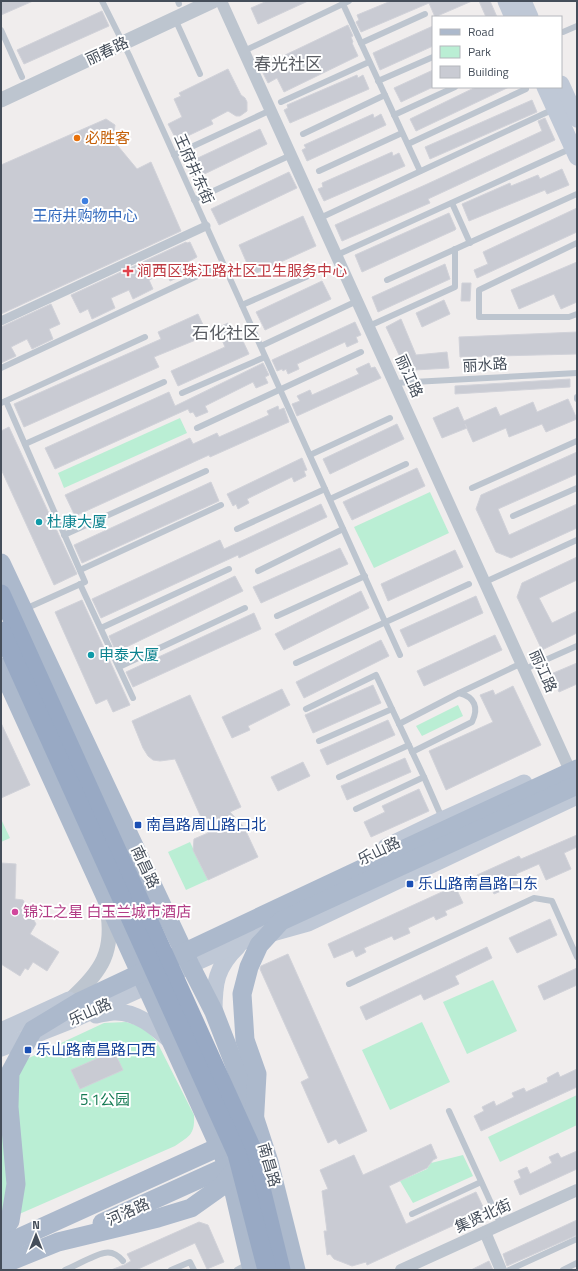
<svg xmlns="http://www.w3.org/2000/svg" width="578" height="1271" font-family="'Titillium Web','Noto Sans SC',sans-serif">
<style>
.green{fill:#baeed4}
.building{fill:#c9cbd3;stroke:#d1d2d9}
.lines{fill:none;stroke-linecap:round;stroke-linejoin:round}
.service{stroke:#bdc5cf;stroke-width:6}
.pedestrian{stroke:#bdc5cf;stroke-width:9}
.minor{stroke:#bdc5cf;stroke-width:12}
.tertiary{stroke:#bdc5cf;stroke-width:15}
.secondary{stroke:#bfc8d6;stroke-width:17}
.primary{stroke:#acb9cc;stroke-width:19}
.trunk{stroke:#98a9c4;stroke-width:19}
.food-dot{fill:#e8710a;stroke:#fff;stroke-width:1.5}
.shop-dot{fill:#3f7fe0;stroke:#fff;stroke-width:1.5}
.health-dot{fill:#e0444e;stroke:#fff;stroke-width:1.5}
.culture-dot{fill:#0f9aa8;stroke:#fff;stroke-width:1.5}
.transit-dot{fill:#1a4fb4;stroke:#fff;stroke-width:1.5}
.hotel-dot{fill:#d1479c;stroke:#fff;stroke-width:1.5}
.labels{text-anchor:middle;stroke-width:4;stroke-linejoin:round;paint-order:stroke}
.street-label{font-size:15px;fill:#454e5a;stroke:#fff}
.food-label{font-size:15px;fill:#c56008;stroke:#fff;text-anchor:start}
.shop-label{font-size:15px;fill:#366cbe;stroke:#fff}
.health-label{font-size:15px;fill:#be3a42;stroke:#fff;text-anchor:start}
.culture-label{font-size:15px;fill:#0d838f;stroke:#fff;text-anchor:start}
.transit-label{font-size:15px;fill:#164399;stroke:#fff;text-anchor:start}
.hotel-label{font-size:15px;fill:#b23c85;stroke:#fff;text-anchor:start}
.park-label{font-size:15px;fill:#167b54;stroke:#fff}
.quarter-label{font-size:17px;fill:#595c62;stroke:#fff}
</style>
<rect width="100%" height="100%" fill="#f0eded"/>
<g class="green">
<polygon points="180,418 187,433 64,488 58,473"/>
<polygon points="430,492 449,533 374,568 354,527"/>
<polygon points="458,705 463,716 422,736 416,726"/>
<polygon points="1,819 10,838 1,842"/>
<polygon points="190,842 208,880 186,890 168,852"/>
<polygon points="493,980 517,1031 467,1054 443,1002"/>
<path d="M 126,1022 L 142,1027 L 156,1040 L 194,1115 C 195,1134 190,1136 175,1146 L 1,1222 L 1,1071 L 104,1023 Z"/>
<polygon points="422,1022 450,1082 390,1110 362,1050"/>
<polygon points="577,1095 577,1125 500,1162 488,1137"/>
<polygon points="463,1155 473,1176 413,1203 400,1181 427,1169 431,1163"/>
</g>
<g class="building">
<polygon points="1,1 33,1 1,15"/>
<polygon points="267,1 308,1 258,24 251,8"/>
<polygon points="391,1 472,1 435,17 429,3 361,32 356,22 359,20 357,15"/>
<polygon points="479,1 490,1 497,17 486,17"/>
<polygon points="102,11 109,26 24,64 17,50"/>
<polygon points="348,25 353,36 351,37 353,42 352,43 358,56 284,92 277,78 268,83 260,67"/>
<polygon points="433,26 433,46 380,70 373,53"/>
<polygon points="228,69 241,95 245,98 247,102 247,111 240,116 236,116 228,111 211,120 213,124 177,141 168,124 182,117 174,99 181,96 179,93"/>
<polygon points="433,70 433,87 401,102 394,88"/>
<polygon points="357,75 358,78 363,75 369,89 290,123 284,110 288,108 287,105"/>
<polygon points="476,87 509,87 416,131 410,119"/>
<polygon points="532,100 537,112 430,159 425,147"/>
<polygon points="373,114 374,118 381,114 386,125 307,161 302,150 306,148 304,145"/>
<polygon points="545,118 555,140 428,199 430,203 342,241 335,225 425,185 542,131 538,121"/>
<polygon points="106,119 115,125 113,140 137,169 151,162 181,231 1,314 1,165"/>
<polygon points="260,129 267,144 194,179 187,163"/>
<polygon points="392,152 393,156 399,153 405,166 324,201 318,189 323,187 322,183"/>
<polygon points="562,169 569,185 547,194 545,190 469,221 462,204 510,183 511,186 538,175 540,179"/>
<polygon points="289,172 297,188 219,225 211,209"/>
<polygon points="577,208 577,232 477,278 474,270 488,264 483,252"/>
<polygon points="449,213 456,229 455,230 362,272 355,255"/>
<polygon points="303,216 316,246 252,275 239,245"/>
<polygon points="186,242 187,243 190,242 197,257 188,262 193,271 170,281 166,272 149,280 153,289 133,299 129,290 111,298 115,308 92,319 88,309 80,313 71,295"/>
<polygon points="577,262 577,302 561,309 554,294 519,309 511,290"/>
<polygon points="445,264 450,279 378,312 372,297"/>
<polygon points="322,281 331,299 265,330 256,312"/>
<polygon points="462,283 471,283 470,301 461,301"/>
<polygon points="444,300 450,314 422,327 416,313"/>
<polygon points="51,304 60,324 49,329 53,339 32,349 27,339 11,347 16,356 1,363 1,327"/>
<polygon points="198,314 205,329 200,331 203,337 154,357 159,367 24,427 14,404 161,339 158,332"/>
<polygon points="401,319 416,355 447,352 449,368 415,370 408,374 386,327"/>
<polygon points="355,322 361,335 356,337 358,342 347,347 345,342 297,364 299,369 288,374 286,369 283,371 282,369 277,371 272,360"/>
<polygon points="228,323 236,342 242,339 249,354 178,386 171,371 225,347 217,328"/>
<polygon points="577,332 577,354 460,357 459,337"/>
<polygon points="263,363 269,375 265,377 268,383 256,388 253,382 205,406 208,412 196,417 193,412 190,413 188,409 55,469 45,448 169,392 175,406"/>
<polygon points="369,363 371,368 375,367 381,378 297,416 292,404 300,401 297,396 310,390 312,395 359,374 356,369"/>
<polygon points="570,379 570,387 455,394 455,386"/>
<polygon points="568,399 577,419 546,432 542,424 509,437 506,428 473,442 465,424 467,428 442,438 433,418 458,407 464,421 496,407 500,416 533,402 537,412"/>
<polygon points="278,406 279,410 284,408 289,422 210,457 209,455 75,516 65,495 190,438 193,444 217,433 219,437 269,415 267,411"/>
<polygon points="397,424 404,439 330,474 323,459"/>
<polygon points="9,427 77,574 54,585 1,469 1,431"/>
<polygon points="577,452 577,474 498,509 509,535 577,504 577,528 511,558 496,552 476,509 481,495"/>
<polygon points="302,458 307,470 304,471 306,476 294,482 292,477 247,499 249,503 238,509 236,504 233,506 227,494"/>
<polygon points="417,468 425,486 352,520 343,502"/>
<polygon points="211,482 219,501 82,563 74,545"/>
<polygon points="321,504 327,517 239,558 238,555 101,618 92,599 220,540 224,549"/>
<polygon points="340,548 348,564 261,603 253,587"/>
<polygon points="455,550 463,567 388,601 381,584"/>
<polygon points="577,557 577,580 539,598 552,623 577,611 577,633 542,650 517,597 522,583"/>
<polygon points="235,576 243,591 116,652 109,636"/>
<polygon points="361,591 369,608 284,650 275,634"/>
<polygon points="476,596 483,613 408,647 400,630"/>
<polygon points="82,600 130,705 113,712 107,699 96,704 55,612"/>
<polygon points="254,613 261,629 133,687 126,672"/>
<polygon points="495,635 502,650 424,686 417,671"/>
<polygon points="381,640 389,656 304,698 296,682"/>
<polygon points="577,663 577,684 559,692 551,674"/>
<polygon points="373,685 381,703 313,733 305,715"/>
<polygon points="513,686 541,745 446,790 429,751 493,722 480,695 493,690 495,695"/>
<polygon points="282,689 290,705 248,726 250,730 232,738 222,717"/>
<polygon points="190,695 241,807 230,812 244,827 258,857 208,880 193,850 194,839 208,833 175,759 160,761 153,760 148,756 143,748 132,721"/>
<polygon points="388,720 395,735 327,765 320,750"/>
<polygon points="1,723 30,785 1,798"/>
<polygon points="405,758 411,772 347,800 341,786"/>
<polygon points="303,762 310,776 278,791 271,777"/>
<polygon points="419,789 429,811 371,837 364,822 385,812 382,806"/>
<polygon points="577,835 577,847 564,853 571,869 546,880 539,864 516,874 520,883 494,894 490,885 483,888 477,875 519,856 521,859"/>
<polygon points="1,863 16,864 15,899 23,900 36,924 30,934 59,952 47,971 33,962 28,970 25,968 20,976 1,964"/>
<polygon points="455,886 463,903 445,911 447,915 436,920 434,916 408,928 410,933 394,940 392,936 364,948 366,952 356,957 353,950 334,958 328,944"/>
<polygon points="550,919 557,935 517,953 509,938"/>
<polygon points="487,947 492,958 455,976 459,984 424,1000 421,994 366,1020 360,1007"/>
<polygon points="288,954 367,1131 339,1144 336,1139 328,1143 301,1082 309,1078 260,969 261,966"/>
<polygon points="577,968 577,985 544,1000 538,986"/>
<polygon points="114,1051 123,1070 80,1089 71,1070"/>
<polygon points="577,1069 577,1087 481,1131 474,1116 484,1111 482,1107 494,1101 496,1106 514,1097 512,1093 524,1088 526,1092 548,1082 547,1078 558,1072 560,1077"/>
<polygon points="431,1144 437,1158 433,1160 427,1168 389,1186 406,1224 476,1192 485,1211 367,1265 366,1262 352,1266 334,1259 330,1254 327,1255 324,1231 327,1231 322,1191 328,1189 320,1170 354,1155 363,1175"/>
<polygon points="577,1151 577,1169 520,1195 514,1181 521,1178 518,1171 527,1167 530,1174 552,1163 549,1157 558,1153 561,1158"/>
<polygon points="577,1220 577,1235 507,1266 503,1254"/>
<polygon points="199,1222 208,1225 224,1262 207,1269 195,1243 136,1270 111,1270 124,1265 131,1261 127,1254"/>
<polygon points="489,1261 493,1270 471,1270"/>
</g>
<g class="lines">
<g class="service">
<polyline points="102,1 129,55 400,655"/>
<polyline points="178,1 179,4"/>
<polyline points="343,4 420,171"/>
<polyline points="175,19 200,74"/>
<polyline points="1,30 22,77"/>
<polyline points="563,32 577,26"/>
<polyline points="361,43 425,14"/>
<polyline points="244,51 349,1"/>
<polyline points="378,81 433,57"/>
<polyline points="281,102 369,62"/>
<polyline points="394,115 455,87"/>
<polyline points="303,134 385,95"/>
<polyline points="408,144 526,89"/>
<polyline points="174,155 271,110"/>
<polyline points="319,171 402,133"/>
<polyline points="194,200 291,155"/>
<polyline points="452,203 470,243"/>
<polyline points="320,218 554,109"/>
<polyline points="577,243 479,290 479,317 569,317 577,314"/>
<polyline points="337,255 572,148"/>
<polyline points="387,280 577,194"/>
<polyline points="242,305 315,273"/>
<polyline points="369,326 455,287 455,249"/>
<polyline points="261,346 357,301"/>
<polyline points="1,368 223,264"/>
<polyline points="395,383 577,373"/>
<polyline points="182,393 265,357"/>
<polyline points="577,397 577,399"/>
<polyline points="6,401 85,582 25,609"/>
<polyline points="1,403 145,337"/>
<polyline points="197,428 361,352"/>
<polyline points="25,444 164,382"/>
<polyline points="310,455 390,418"/>
<polyline points="472,488 577,441"/>
<polyline points="330,499 406,464"/>
<polyline points="513,516 577,488"/>
<polyline points="237,529 325,489"/>
<polyline points="64,535 206,471"/>
<polyline points="80,570 221,505"/>
<polyline points="258,571 343,529"/>
<polyline points="485,582 577,540"/>
<polyline points="80,584 133,698"/>
<polyline points="277,616 365,576"/>
<polyline points="101,628 229,569"/>
<polyline points="296,663 469,584"/>
<polyline points="119,667 245,608"/>
<polyline points="525,669 577,646"/>
<polyline points="459,693 522,663"/>
<polyline points="306,709 376,675 424,777 442,818"/>
<path d="M 399,724 L 459,693 C 475,697 479,708 472,722 L 412,752"/>
<polyline points="319,741 392,709"/>
<polyline points="339,777 409,745"/>
<polyline points="356,809 424,777"/>
<polyline points="349,984 534,898 552,901 577,957"/>
<polyline points="449,1111 501,1225"/>
<polyline points="412,1214 481,1182"/>
<path d="M 65,1270 C 75,1266 94,1255 104,1253 C 112,1251 118,1255 123,1261"/>
<polyline points="171,1270 190,1262 194,1270"/>
<polyline points="237,1270 248,1264"/>
<polyline points="509,1270 577,1239"/>
<polyline points="563,1270 577,1263"/>
</g>
<polyline class="pedestrian" points="1,321 206,226"/>
<g class="minor">
<polyline points="221,1 567,764"/>
<polyline points="485,1232 501,1270"/>
<polyline points="401,1270 577,1190"/>
</g>
<g class="tertiary">
<polyline points="1,100 213,1"/>
<path d="M 71,999 C 102,971 115,951 107,908"/>
</g>
<g class="secondary">
<polyline points="506,1 513,17"/>
<polyline points="523,1 530,17"/>
<polyline points="561,84 577,119"/>
<polyline points="545,87 577,157"/>
<polyline points="386,847 442,820 524,783"/>
<polyline points="265,935 308,923 577,796"/>
<path d="M 214,1012 C 214,983 216,967 238,946"/>
<path d="M 96,1015 C 102,1014 108,1012 114,1012 C 137,1011 156,1028 172,1042"/>
<polyline points="1,1031 69,1000"/>
<polyline points="1,1048 72,1020 147,986 190,965 244,941 275,923"/>
</g>
<g class="primary">
<polyline points="1,563 190,965 214,1012 251,1107 269,1162 296,1270"/>
<polyline points="1,667 228,1166 252,1270"/>
<polyline points="102,1223 228,1166 235,1157"/>
<polyline points="1,1233 10,1221 16,1184 9,1107 10,1073 33,1030 81,1001 387,857 577,769"/>
<polyline points="1,1246 219,1147 232,1145"/>
<polyline points="1,1265 58,1242 158,1218 191,1208 222,1186 245,1157 254,1128 257,1074 245,1040 242,994 249,967 259,945 281,921 577,785"/>
</g>
<g class="trunk">
<polyline points="1,594 251,1147 281,1270"/>
<polyline points="1,631 237,1154 267,1270"/>
</g>
</g>
<circle class="food-dot" cx="77" cy="138" r="4"/>
<circle class="shop-dot" cx="85" cy="201" r="4"/>
<path class="health-dot" d="M126 265h4v4h4v4h-4v4h-4v-4h-4v-4h4z"/>
<g class="culture-dot">
<circle cx="39" cy="522" r="4"/>
<circle cx="91" cy="655" r="4"/>
</g>
<g class="transit-dot">
<rect x="134" y="821" width="8" height="8" rx="2"/>
<rect x="406" y="880" width="8" height="8" rx="2"/>
<rect x="24" y="1046" width="8" height="8" rx="2"/>
</g>
<circle class="hotel-dot" cx="15" cy="912" r="4"/>
<g class="labels">
<g class="street-label">
<text transform="translate(107 51) rotate(-25)" y="5">丽春路</text>
<text transform="translate(194 169) rotate(66)" y="5">王府井东街</text>
<text transform="translate(485 365) rotate(-3)" y="5">丽水路</text>
<text transform="translate(409 376) rotate(66)" y="5">丽江路</text>
<text transform="translate(543 671) rotate(66)" y="5">丽江路</text>
<text transform="translate(379 851) rotate(-26)" y="5">乐山路</text>
<text transform="translate(145 867) rotate(65)" y="5">南昌路</text>
<text transform="translate(90 1012) rotate(-24)" y="5">乐山路</text>
<text transform="translate(269 1165) rotate(74)" y="5">南昌路</text>
<text transform="translate(128 1212) rotate(-24)" y="5">河洛路</text>
<text transform="translate(483 1216) rotate(-24)" y="5">集贤北街</text>
</g>
<g class="food-label">
<text x="85" y="143">必胜客</text>
</g>
<g class="shop-label">
<text x="85" y="221">王府井购物中心</text>
</g>
<g class="health-label">
<text x="137" y="276">涧西区珠江路社区卫生服务中心</text>
</g>
<g class="culture-label">
<text x="47" y="527">杜康大厦</text>
<text x="99" y="660">申泰大厦</text>
</g>
<g class="transit-label">
<text x="146" y="830">南昌路周山路口北</text>
<text x="418" y="889">乐山路南昌路口东</text>
<text x="36" y="1055">乐山路南昌路口西</text>
</g>
<g class="hotel-label">
<text x="23" y="917">锦江之星 白玉兰城市酒店</text>
</g>
<g class="park-label">
<text x="105" y="1105">5.1公园</text>
</g>
<g class="quarter-label">
<text x="288" y="70">春光社区</text>
<text x="226" y="339">石化社区</text>
</g>
</g>
<rect width="578" height="1271" fill="none" stroke="#454e5a" stroke-width="4"/>
<rect x="432" y="16" width="130" height="72" fill="#ffffff" stroke="#b5b8bd"/>
<rect x="440" y="29" width="20" height="6" fill="#acb9cc" stroke="#b5b8bd"/>
<text x="468" y="36" font-size="12" fill="#454e5a">Road</text>
<rect x="440" y="46" width="20" height="12" fill="#baeed4" stroke="#b5b8bd"/>
<text x="468" y="56" font-size="12" fill="#454e5a">Park</text>
<rect x="440" y="66" width="20" height="12" fill="#c9cbd3" stroke="#b5b8bd"/>
<text x="468" y="76" font-size="12" fill="#454e5a">Building</text>
<g transform="translate(36 1235)" stroke="#ffffff" stroke-width="3" paint-order="stroke">
<path d="M0-3L7 15L0 10L-7 15Z" fill="#454e5a"/>
<text y="-6" font-size="11" font-weight="bold" text-anchor="middle" fill="#454e5a">N</text>
</g>
</svg>
